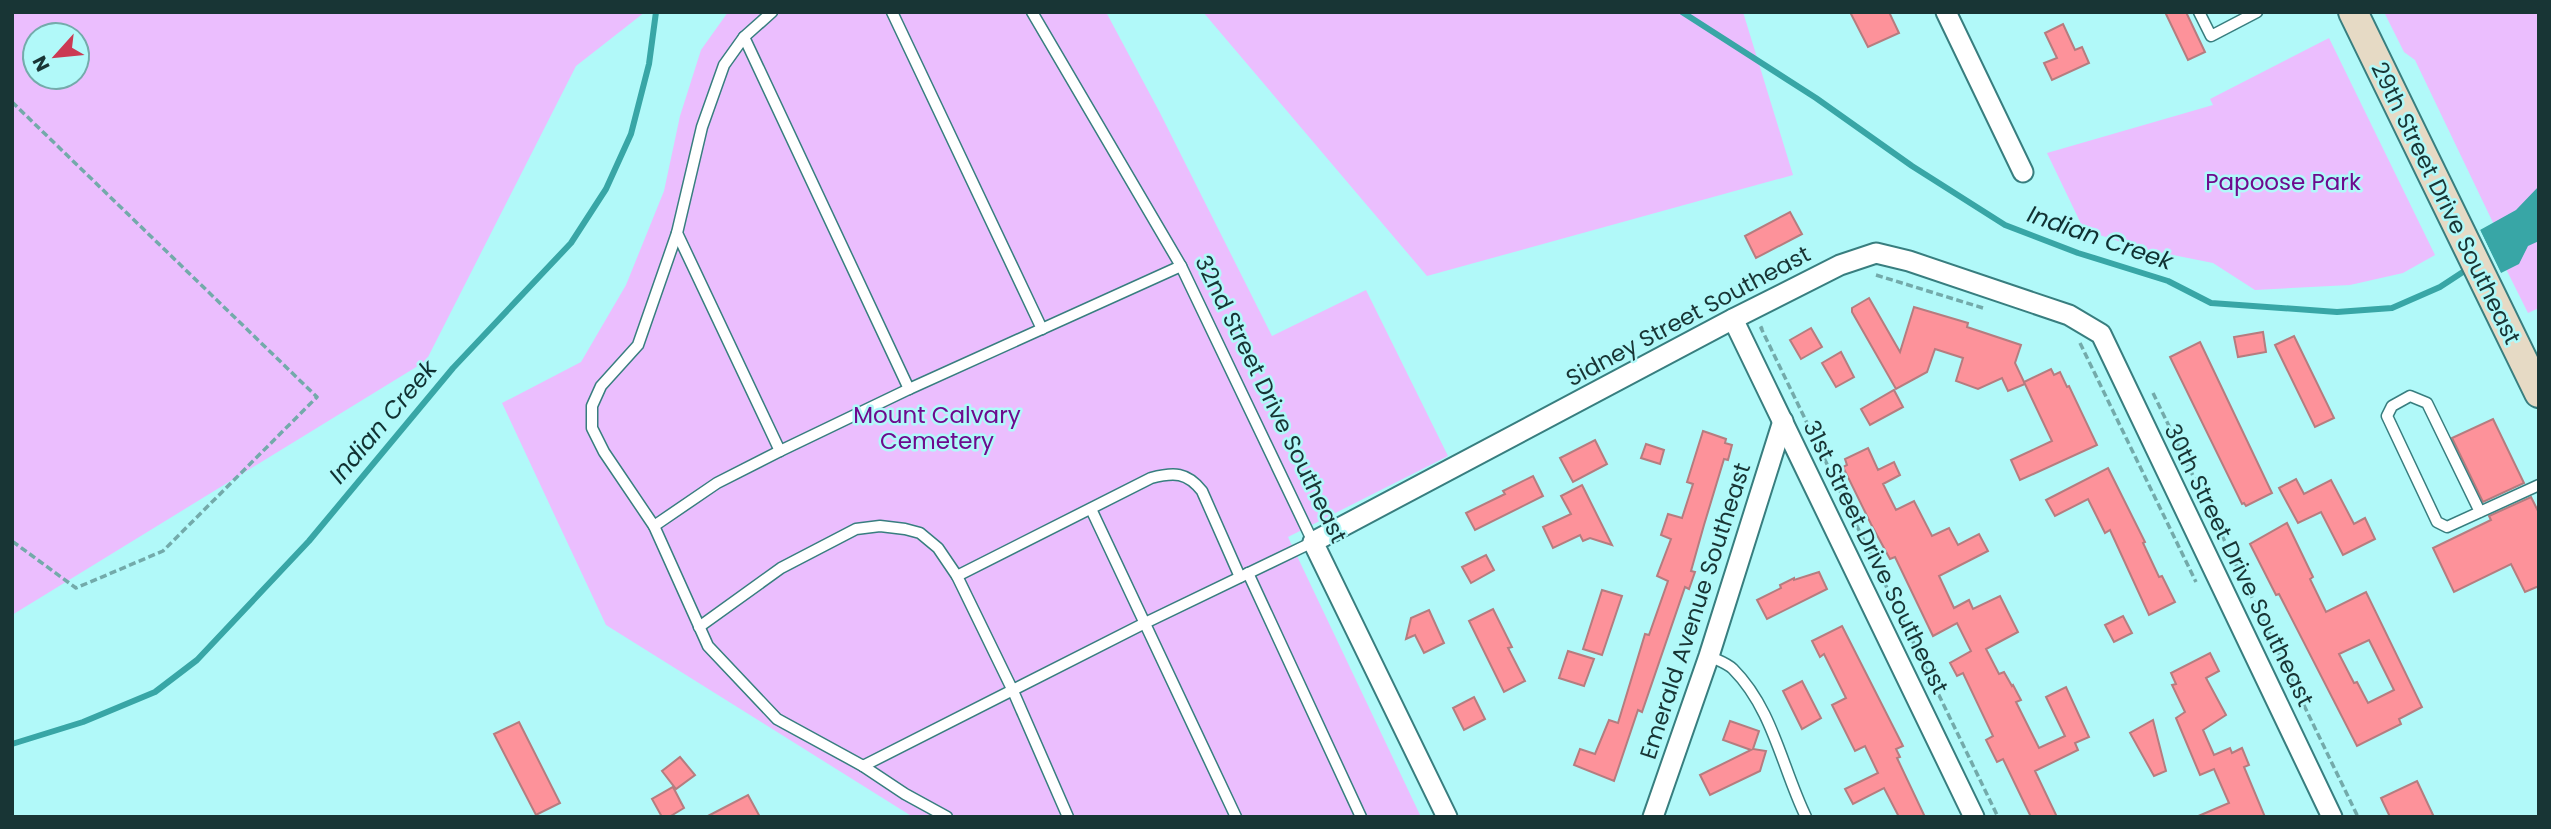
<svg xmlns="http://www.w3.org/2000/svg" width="2551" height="829" font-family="Poppins,sans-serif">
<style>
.green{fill:#ebbefe;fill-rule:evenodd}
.water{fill:#38a6a6}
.pier{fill:#b1f9f9}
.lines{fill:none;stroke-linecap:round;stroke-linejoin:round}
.stream{stroke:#38a6a6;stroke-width:6}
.building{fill:#fd929a;stroke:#b57c7f;stroke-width:2;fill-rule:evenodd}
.lane-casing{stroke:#387e7f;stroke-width:13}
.street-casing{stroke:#387e7f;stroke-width:23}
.secondary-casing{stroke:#387e7f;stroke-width:32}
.path{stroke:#73aaaa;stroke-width:3.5;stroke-dasharray:7 3.5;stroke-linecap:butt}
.lane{stroke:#fff;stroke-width:10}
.street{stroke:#fff;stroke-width:19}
.secondary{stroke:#e6dac5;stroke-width:28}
.labels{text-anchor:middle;stroke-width:5;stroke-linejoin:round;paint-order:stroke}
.park-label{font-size:23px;fill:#6e0a8d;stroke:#b1f9f9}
.street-label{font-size:23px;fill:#183535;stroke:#b1f9f9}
.water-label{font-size:24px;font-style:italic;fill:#103132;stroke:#b1f9f9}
</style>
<rect width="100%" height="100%" fill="#b1f9f9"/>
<g class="green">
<path d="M 12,12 L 645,12 L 576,66 L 426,361 L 12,615 ZM 77,35 L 77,77 L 35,77 L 35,35 Z"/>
<polygon points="728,12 1106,12 1159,111 1272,336 1366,290 1448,456 1288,537 1421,817 913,817 606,625 502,403 581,362 626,285 664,191 680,116 701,50"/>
<polygon points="1203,12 1743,12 1793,175 1427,276"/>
<polygon points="2384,12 2539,12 2539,308 2528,313 2503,263 2510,258 2415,60 2404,52"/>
<polygon points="2329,38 2435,255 2403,273 2350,285 2255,290 2213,263 2143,249 2084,230 2047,153 2213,105 2210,99"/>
</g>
<polygon class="water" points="2539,186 2539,241 2528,246 2519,264 2501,273 2480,230 2516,210"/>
<polygon class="pier" points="2479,227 2480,230 2502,276 2498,275 2477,232"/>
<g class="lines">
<g class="stream">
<polyline points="1682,12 1816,98 1912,166 2005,225 2078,253 2168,281 2211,303 2337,312 2392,308 2440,287 2469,268"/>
<polyline points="12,744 83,722 155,692 197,660 309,541 453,368 571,243 606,189 631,134 649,64 656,12"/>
</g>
</g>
<g class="building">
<polygon points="1850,12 1889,12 1899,33 1868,47"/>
<polygon points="2165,12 2186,12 2205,52 2188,60"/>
<polygon points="2063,24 2075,50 2082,47 2089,63 2052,80 2044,63 2057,58 2045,33"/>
<polygon points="1790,212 1802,234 1756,258 1745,236"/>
<polygon points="1869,298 1900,352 1914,307 1968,323 1967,327 2021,345 2015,363 2025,384 2008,391 2002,378 1978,389 1956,381 1963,358 1935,349 1927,372 1896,389 1852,312 1852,308"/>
<polygon points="1811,328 1822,347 1801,359 1790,340"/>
<polygon points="2263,332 2266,352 2238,357 2234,337"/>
<polygon points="2294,336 2334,418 2315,427 2275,345"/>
<polygon points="2200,342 2272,493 2246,506 2244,503 2242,504 2170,357"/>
<polygon points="1841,352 1854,377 1836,387 1822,363"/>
<polygon points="2051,369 2054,375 2060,372 2067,387 2069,386 2097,445 2020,480 2011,460 2052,441 2024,382"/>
<polygon points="1894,390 1903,407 1870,425 1861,409"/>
<polygon points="2493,419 2524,483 2483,502 2452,438"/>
<polygon points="1703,431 1726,439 1725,443 1732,445 1728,460 1724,459 1704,525 1691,571 1695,572 1689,589 1685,587 1642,712 1638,710 1614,781 1574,765 1580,749 1595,754 1609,720 1618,723 1645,634 1649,635 1668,581 1657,576 1671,539 1661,535 1668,514 1682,518 1693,484 1687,482"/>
<polygon points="1595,440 1607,464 1573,482 1560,458"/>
<polygon points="1646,444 1664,450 1660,464 1641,458"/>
<polygon points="1868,448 1878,470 1894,462 1900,475 1883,484 1896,510 1914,501 1932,536 1949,528 1958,545 1979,534 1988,551 1939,576 1954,608 1969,600 1973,609 2000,596 2018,632 1986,649 1999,674 2004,672 2012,686 2013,685 2021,700 2016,702 2039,748 2065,736 2046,697 2066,687 2089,737 2075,743 2078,750 2035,771 2057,817 2031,817 2003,759 1997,762 1986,740 1993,736 1963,673 1957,676 1950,663 1971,651 1957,623 1933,636 1895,557 1890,559 1871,524 1843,467 1847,465 1845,459"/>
<polygon points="2108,468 2145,542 2143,543 2159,577 2162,576 2175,602 2149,615 2110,530 2105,533 2088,499 2055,516 2046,500"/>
<polygon points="1533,476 1543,496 1475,530 1466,513 1505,494 1503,491"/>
<polygon points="2296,479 2304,494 2331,480 2354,524 2365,518 2375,539 2343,555 2321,512 2298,523 2279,488"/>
<polygon points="1582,485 1612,545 1590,538 1583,541 1580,535 1553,548 1543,527 1571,514 1561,496"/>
<polygon points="2531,497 2539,513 2539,586 2525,592 2511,564 2454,592 2433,548 2491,520 2489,516"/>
<path d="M 2287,523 L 2313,577 L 2310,579 L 2326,612 L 2366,592 L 2422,707 L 2399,719 L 2401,724 L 2357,746 L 2279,594 L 2276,595 L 2250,544 ZM 2369,640 L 2394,690 L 2368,703 L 2357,682 L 2354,683 L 2339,654 Z"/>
<polygon points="1486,555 1494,570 1471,583 1462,567"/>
<polygon points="1819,572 1827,589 1767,619 1757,600 1781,588 1780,585 1794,578 1794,580"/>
<polygon points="1602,590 1622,596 1602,655 1583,649"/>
<polygon points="1493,609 1512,647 1508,648 1525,681 1504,692 1469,621"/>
<polygon points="1429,610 1444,643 1424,653 1415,635 1406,639 1411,618"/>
<polygon points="2123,616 2132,633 2114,642 2105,625"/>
<polygon points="1842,626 1903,746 1896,749 1900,757 1897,758 1925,817 1899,817 1884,788 1853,804 1845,789 1878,773 1865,746 1855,751 1832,705 1846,698 1824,654 1820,657 1812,641"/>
<polygon points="1568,651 1594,659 1584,686 1559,678"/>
<polygon points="2210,653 2219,671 2206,678 2226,715 2203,730 2214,755 2230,748 2232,753 2242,748 2249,765 2244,767 2265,817 2196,817 2229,803 2214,769 2200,775 2176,718 2185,712 2172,685 2176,684 2171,673"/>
<polygon points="1802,681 1821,718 1802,729 1783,691"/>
<polygon points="1474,697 1485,719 1464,730 1453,708"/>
<polygon points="2153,720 2166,771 2154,776 2130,733"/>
<polygon points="1730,721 1759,731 1753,749 1766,751 1760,771 1710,795 1700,775 1751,750 1723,740"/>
<polygon points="519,722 560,803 536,815 494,734"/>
<polygon points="680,757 695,775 676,789 662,771"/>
<polygon points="2417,781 2434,817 2390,817 2381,798"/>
<polygon points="673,787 684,808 669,817 662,817 652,799"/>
<polygon points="748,795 760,817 706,817"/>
</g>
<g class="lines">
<g class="lane-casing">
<g id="lane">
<polyline points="772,12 744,37 724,65 702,127 677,233 780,451"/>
<polyline points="892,12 1042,329"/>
<polyline points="2199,12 2211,36 2257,12"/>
<polyline points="744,37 909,389"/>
<polyline points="677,233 638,345 601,386 592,406 592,428 604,452 654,526 708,646 777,719 863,766 1143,624 1313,542 1181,266 1032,12"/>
<polyline points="1091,509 1236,817"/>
<polyline points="2480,512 2427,403 2410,396 2392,406 2387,416 2437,522 2447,527 2539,485"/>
<polyline points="654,526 717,483 780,451 909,389 1181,266"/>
<polyline points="1248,573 1361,817"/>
<path d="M 957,576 L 1151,478 C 1174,472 1187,472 1202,491 L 1240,577"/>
<polyline points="699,627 781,568 856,529 880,526 905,529 920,533 938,548 957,576 1013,691 1068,817"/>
<path d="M 1709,656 C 1717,660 1727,663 1733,669 C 1773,709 1782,768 1806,817"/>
<polyline points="863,766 905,794 947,817"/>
</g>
</g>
<g class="street-casing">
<g id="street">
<polyline points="1946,12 2023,172"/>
<polyline points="1733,319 1974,817"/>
<polyline points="1447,817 1313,542 1733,319 1840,265 1876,253 1909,261 2069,315 2101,334 2332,817"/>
<polyline points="1653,817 1709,656 1783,421"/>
</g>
</g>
<g class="secondary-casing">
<polyline id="secondary" points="2353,12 2539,393"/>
</g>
<g class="path">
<polyline points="12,102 317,397 163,551 76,588 12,541"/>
<polyline points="1876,275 1983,308"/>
<polyline points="1763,327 1761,328 1998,817"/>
<polyline points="2080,343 2196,582"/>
<polyline points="2153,393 2358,817"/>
</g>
<use href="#lane" class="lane"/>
<use href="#street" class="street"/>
<use href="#secondary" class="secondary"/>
</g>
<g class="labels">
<g class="park-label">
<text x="2283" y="190">Papoose Park</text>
<text x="937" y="423">Mount Calvary<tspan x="937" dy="26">Cemetery</tspan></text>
</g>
<g class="street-label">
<text transform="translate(2446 203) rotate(64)" y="8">29th Street Drive Southeast</text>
<text transform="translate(1688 316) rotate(-28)" y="8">Sidney Street Southeast</text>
<text transform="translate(1271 399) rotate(64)" y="8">32nd Street Drive Southeast</text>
<text transform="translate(1876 557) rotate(64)" y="8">31st Street Drive Southeast</text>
<text transform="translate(2239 565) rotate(64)" y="8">30th Street Drive Southeast</text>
<text transform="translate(1695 611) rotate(-72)" y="8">Emerald Avenue Southeast</text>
</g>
<g class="water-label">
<text transform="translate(2100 238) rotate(19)" y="8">Indian Creek</text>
<text transform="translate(383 422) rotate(-50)" y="8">Indian Creek</text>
</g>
</g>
<rect width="2551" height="829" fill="none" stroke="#183535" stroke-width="28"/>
<g transform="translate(56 56) rotate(243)"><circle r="33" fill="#b1f9f9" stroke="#74abab" stroke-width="2"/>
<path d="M0-5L12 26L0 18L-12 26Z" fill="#cb3a53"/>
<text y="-10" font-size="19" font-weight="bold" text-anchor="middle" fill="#183535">N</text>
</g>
</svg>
